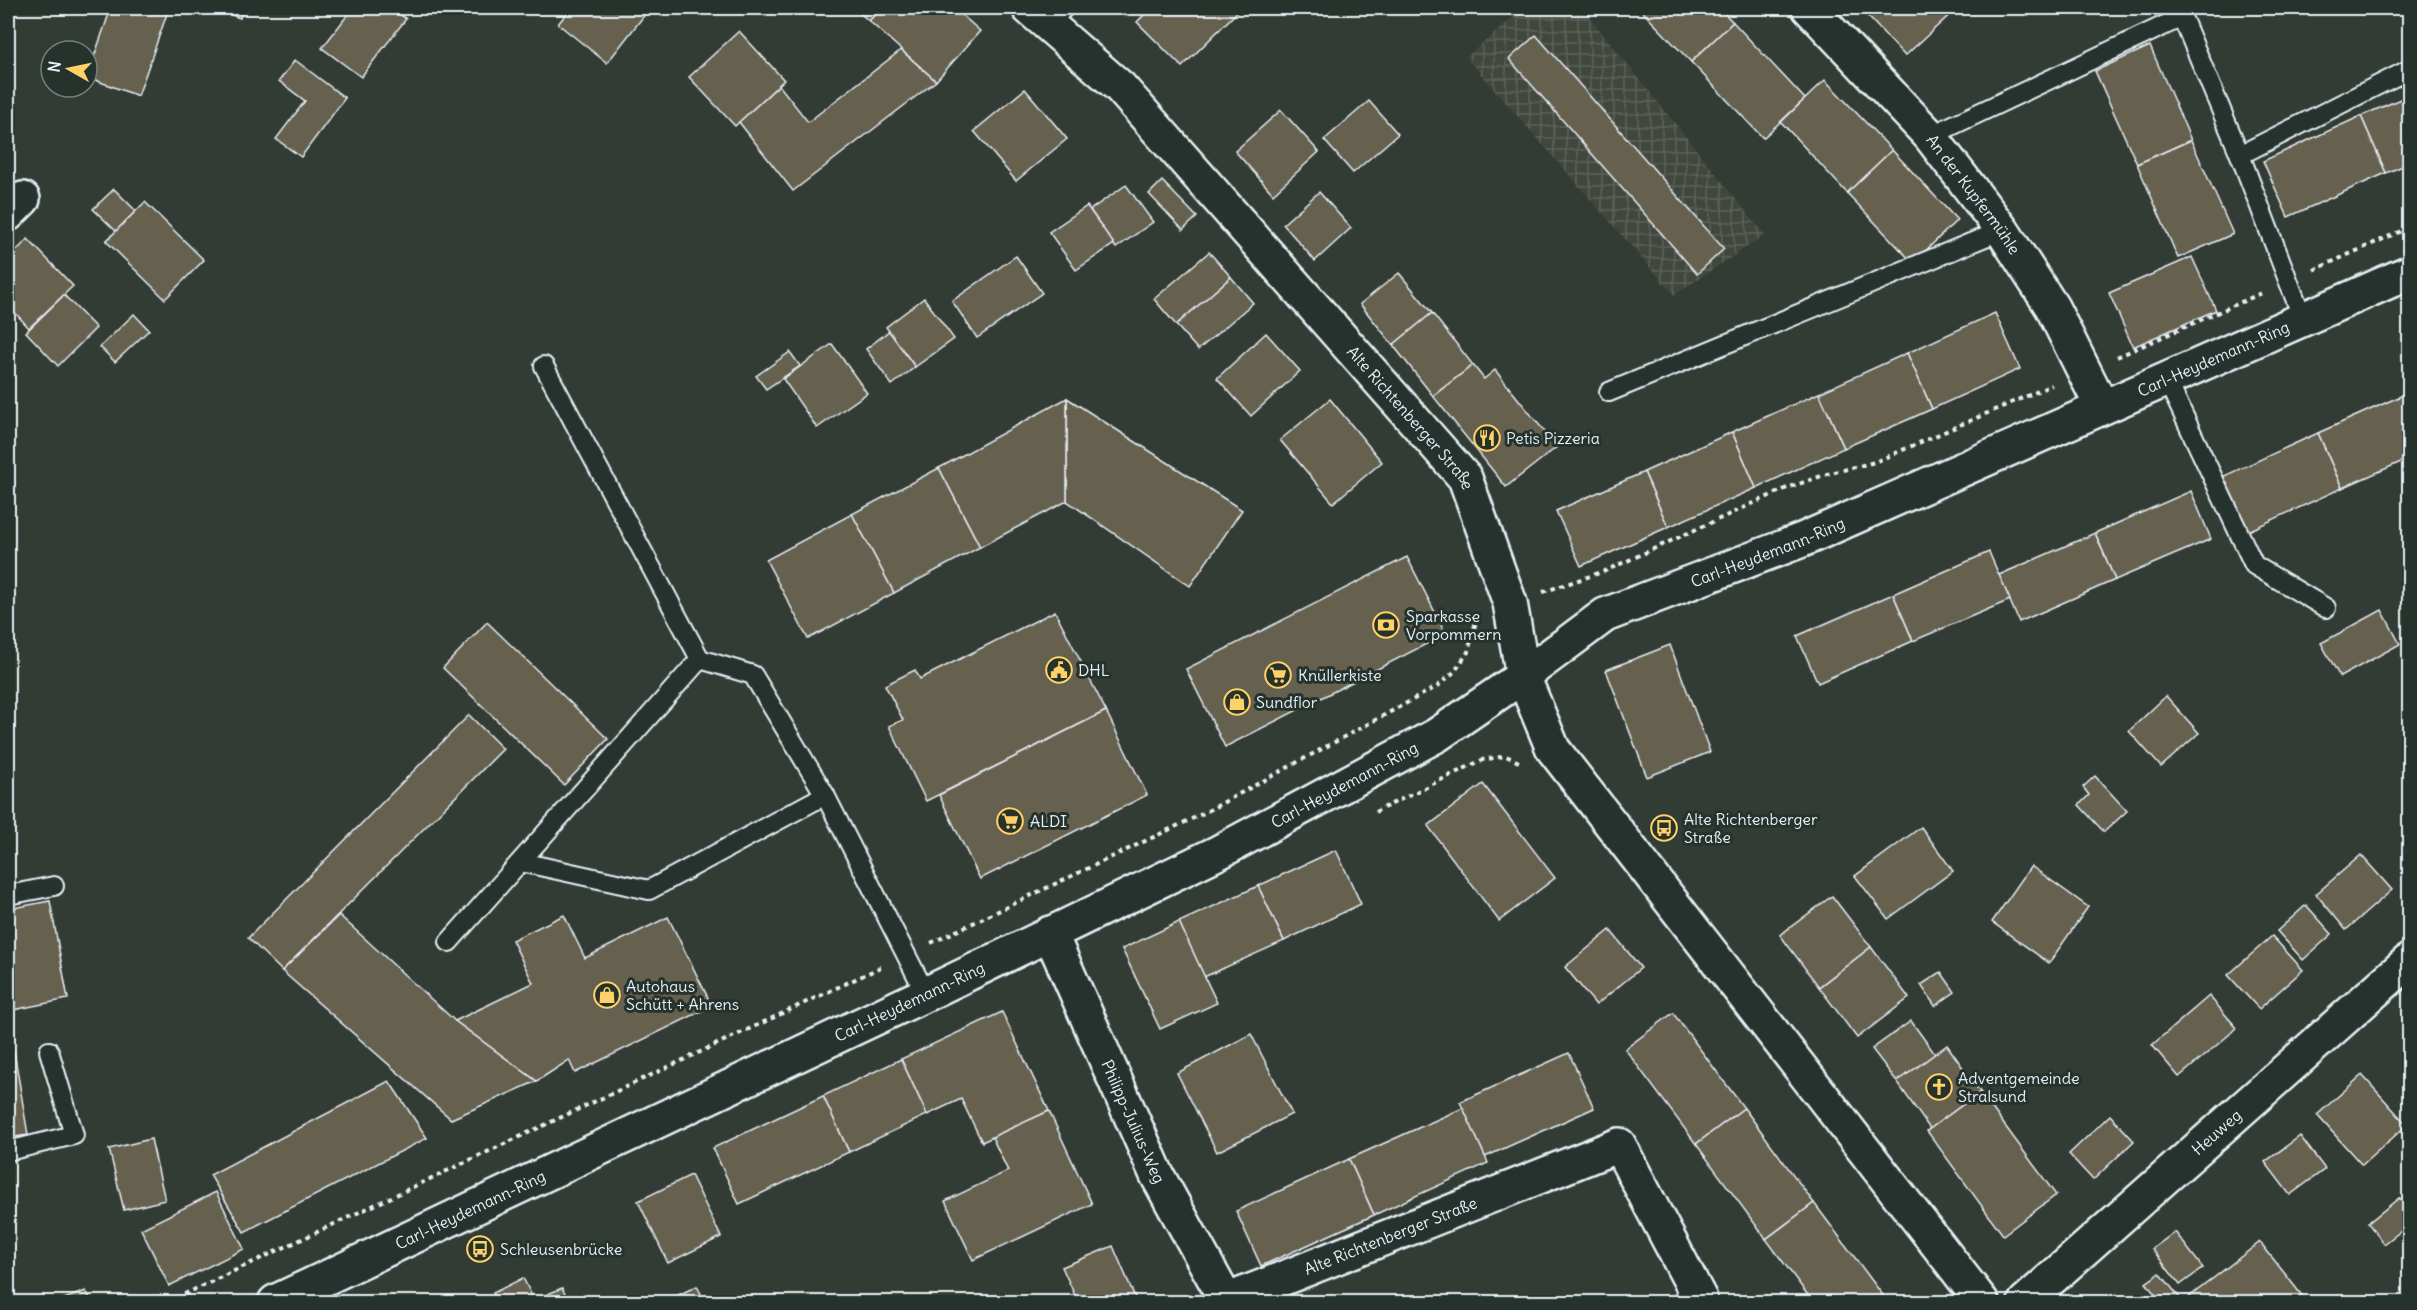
<svg xmlns="http://www.w3.org/2000/svg" width="2417" height="1310" font-family="Delius,sans-serif">
<style>
.industrial{fill:url(#industrial-grid)}
.building{fill:#66604f;stroke:#e8f1f8;stroke-width:1.5}
.lines{fill:none;stroke-linecap:round;stroke-linejoin:round}
.lane-casing{stroke:#e8f1f8;stroke-width:22}
.street-casing{stroke:#e8f1f8;stroke-width:38}
.secondary-casing{stroke:#e8f1f8;stroke-width:38}
.path{stroke:#e8f1f8;stroke-width:4;stroke-dasharray:4.5 4.5;stroke-linecap:butt}
.lane{stroke:#26332d;stroke-width:18}
.street{stroke:#26332d;stroke-width:33}
.secondary{stroke:#26332d;stroke-width:33}
.labels{text-anchor:middle;stroke-width:6;stroke-linejoin:round;paint-order:stroke}
.street-label{font-size:16px;fill:#e8f1f8;stroke:#26332d}
.poi-label{font-size:16px;fill:#e8f1f8;stroke:#26332d;text-anchor:start}
</style>
<defs>
<pattern id="industrial-grid" width="8" height="8" patternUnits="userSpaceOnUse" patternTransform="scale(1.5)"><rect width="8" height="8" fill="#42473c"/><path d="M0 4h8M4 0v8" fill="none" stroke="#5d6259"/></pattern>
</defs>
<rect width="100%" height="100%" fill="#333c34"/>
<filter id="ink" filterUnits="userSpaceOnUse"><feTurbulence type="fractalNoise" baseFrequency=".0167" numOctaves="2"/><feDisplacementMap in="SourceGraphic" scale="12" xChannelSelector="R" yChannelSelector="G"/><feConvolveMatrix kernelMatrix="1 2 1 2 8 2 1 2 1" color-interpolation-filters="sRGB"/></filter>
<g filter="url(#ink)">
<polygon class="industrial" points="1525,8 1582,8 1765,235 1674,295 1466,57"/>
<g class="building">
<polygon points="111,8 169,8 138,96 87,77"/>
<polygon points="212,8 244,8 240,18"/>
<polygon points="353,8 391,8 406,19 361,77 322,48"/>
<polygon points="571,8 650,8 607,63 558,24"/>
<polygon points="854,8 881,8 869,21"/>
<polygon points="881,8 954,8 980,31 936,81 869,21"/>
<polygon points="1151,8 1241,8 1182,67 1137,22"/>
<polygon points="1639,8 1719,8 1733,22 1691,62"/>
<polygon points="1860,8 1957,8 1905,56"/>
<polygon points="1733,22 1805,99 1763,138 1691,62"/>
<polygon points="739,31 784,80 735,126 689,77"/>
<polygon points="1536,35 1724,249 1697,274 1509,59"/>
<polygon points="2150,46 2191,140 2137,164 2095,71"/>
<polygon points="901,50 936,81 793,191 739,122 779,85 808,122"/>
<polygon points="295,60 345,98 301,157 276,139 305,101 279,81"/>
<polygon points="1825,80 1892,150 1847,193 1781,122"/>
<polygon points="1025,89 1067,139 1016,181 974,131"/>
<polygon points="2410,95 2410,163 2386,173 2361,116"/>
<polygon points="1369,101 1398,134 1353,173 1324,140"/>
<polygon points="1281,110 1319,152 1273,194 1235,151"/>
<polygon points="2361,116 2386,173 2288,217 2263,161"/>
<polygon points="2191,140 2233,234 2178,258 2137,164"/>
<polygon points="1892,150 1957,220 1913,263 1847,193"/>
<polygon points="1162,181 1197,217 1183,230 1149,194"/>
<polygon points="1126,185 1153,222 1116,248 1090,210"/>
<polygon points="114,189 136,211 116,231 93,209"/>
<polygon points="1319,192 1351,228 1315,261 1283,224"/>
<polygon points="145,202 204,260 165,299 106,241"/>
<polygon points="1087,206 1114,244 1076,270 1049,232"/>
<polygon points="28,239 73,286 29,328 8,305 8,259"/>
<polygon points="1209,252 1231,277 1176,325 1154,299"/>
<polygon points="1016,256 1042,293 977,338 952,301"/>
<polygon points="2192,257 2216,310 2133,347 2109,293"/>
<polygon points="1399,273 1432,313 1393,345 1360,304"/>
<polygon points="1231,277 1253,303 1198,350 1176,325"/>
<polygon points="64,295 96,328 58,366 26,332"/>
<polygon points="924,298 954,339 915,367 886,327"/>
<polygon points="1432,313 1473,365 1433,396 1393,345"/>
<polygon points="1995,313 2020,369 1932,409 1907,353"/>
<polygon points="134,314 149,330 115,362 100,347"/>
<polygon points="889,331 915,367 892,385 866,349"/>
<polygon points="1266,333 1300,371 1251,416 1217,378"/>
<polygon points="832,344 867,393 817,428 783,379"/>
<polygon points="790,352 800,366 766,389 756,376"/>
<polygon points="1907,353 1932,409 1844,448 1819,393"/>
<polygon points="1473,365 1484,379 1495,370 1557,447 1506,487 1433,396"/>
<polygon points="2410,392 2410,458 2342,488 2318,433"/>
<polygon points="1819,393 1844,448 1756,488 1732,432"/>
<polygon points="1067,398 1242,510 1190,586 1067,501"/>
<polygon points="1067,398 1067,501 980,547 939,468"/>
<polygon points="1330,399 1382,462 1333,503 1280,440"/>
<polygon points="1732,432 1756,488 1668,527 1644,472"/>
<polygon points="2318,433 2342,488 2246,532 2222,477"/>
<polygon points="939,468 980,547 894,593 852,514"/>
<polygon points="1644,472 1668,527 1581,566 1556,511"/>
<polygon points="2191,491 2211,539 2115,580 2095,533"/>
<polygon points="852,514 894,593 808,639 766,560"/>
<polygon points="2095,533 2115,580 2019,622 1999,575"/>
<polygon points="1989,552 2010,600 1913,641 1893,594"/>
<polygon points="1407,557 1446,634 1225,747 1186,669"/>
<polygon points="1893,594 1913,641 1818,683 1797,636"/>
<polygon points="2382,610 2400,644 2340,677 2321,643"/>
<polygon points="1055,611 1106,711 926,801 889,726 903,720 885,685 915,670 920,679"/>
<polygon points="487,622 608,739 564,785 443,668"/>
<polygon points="1670,645 1710,752 1647,777 1606,670"/>
<polygon points="2166,696 2199,733 2161,767 2129,731"/>
<polygon points="1106,711 1147,795 980,879 939,795"/>
<polygon points="469,715 503,749 282,971 248,938"/>
<polygon points="2095,776 2127,811 2104,832 2079,805 2089,795 2083,787"/>
<polygon points="1483,784 1555,878 1499,921 1428,826"/>
<polygon points="1921,827 1953,871 1888,919 1855,876"/>
<polygon points="1336,850 1361,904 1284,941 1258,886"/>
<polygon points="2361,855 2392,890 2346,930 2316,894"/>
<polygon points="2031,866 2088,907 2049,963 1992,922"/>
<polygon points="1258,886 1284,941 1204,977 1179,922"/>
<polygon points="1832,896 1871,947 1819,987 1780,935"/>
<polygon points="50,901 68,999 8,1011 8,909"/>
<polygon points="2306,905 2332,934 2303,960 2277,931"/>
<polygon points="339,915 455,1021 537,1081 451,1119 282,971"/>
<polygon points="564,915 585,958 668,917 712,1006 575,1073 569,1060 537,1081 455,1021 533,983 512,940"/>
<polygon points="1179,922 1217,1003 1160,1029 1122,949"/>
<polygon points="1610,930 1641,968 1596,1005 1565,967"/>
<polygon points="2272,936 2303,970 2259,1009 2228,975"/>
<polygon points="1871,947 1909,998 1857,1038 1819,987"/>
<polygon points="1941,972 1955,992 1935,1006 1921,985"/>
<polygon points="2209,996 2237,1028 2179,1077 2152,1045"/>
<polygon points="1002,1012 1049,1111 982,1142 961,1099 927,1115 901,1059"/>
<polygon points="1673,1013 1744,1108 1696,1144 1625,1049"/>
<polygon points="1911,1021 1935,1054 1897,1082 1872,1049"/>
<polygon points="1251,1034 1292,1114 1217,1152 1177,1073"/>
<polygon points="13,1045 28,1135 8,1138 8,1046"/>
<polygon points="1947,1045 1980,1092 1930,1129 1897,1082"/>
<polygon points="1569,1053 1594,1108 1485,1157 1460,1102"/>
<polygon points="901,1059 927,1115 849,1152 823,1096"/>
<polygon points="2362,1075 2407,1125 2362,1165 2317,1115"/>
<polygon points="389,1081 427,1138 244,1232 210,1175"/>
<polygon points="1980,1092 2056,1195 2003,1235 1927,1131"/>
<polygon points="823,1096 849,1152 739,1204 713,1148"/>
<polygon points="1463,1108 1488,1163 1374,1215 1349,1159"/>
<polygon points="1744,1108 1814,1203 1766,1239 1696,1144"/>
<polygon points="1049,1111 1092,1204 973,1260 945,1201 1008,1171 992,1137"/>
<polygon points="2110,1115 2134,1141 2093,1180 2069,1154"/>
<polygon points="2300,1136 2325,1169 2290,1195 2265,1162"/>
<polygon points="151,1139 165,1200 124,1210 109,1149"/>
<polygon points="1349,1159 1374,1215 1261,1266 1236,1211"/>
<polygon points="691,1175 721,1237 668,1263 638,1201"/>
<polygon points="216,1192 244,1249 169,1286 141,1229"/>
<polygon points="2399,1198 2410,1211 2410,1224 2384,1244 2368,1223"/>
<polygon points="1814,1203 1885,1298 1878,1302 1813,1302 1766,1239"/>
<polygon points="2175,1232 2203,1268 2180,1285 2152,1249"/>
<polygon points="2260,1242 2307,1302 2194,1302 2189,1297"/>
<polygon points="1113,1246 1137,1302 1078,1302 1062,1267"/>
<polygon points="2160,1273 2183,1302 2161,1302 2146,1283"/>
<polygon points="523,1278 534,1300 562,1288 569,1302 497,1302 493,1293"/>
<polygon points="697,1286 705,1302 664,1302"/>
<polygon points="86,1291 92,1302 63,1302 61,1300"/>
</g>
<g class="lines">
<g class="lane-casing">
<g id="lane">
<polyline points="1048,24 1064,8"/>
<polyline points="1930,136 2182,17 2240,155 2303,319"/>
<polyline points="2240,155 2410,69"/>
<polyline points="544,366 700,659"/>
<polyline points="2166,378 2254,565 2326,608"/>
<polyline points="1609,392 2002,230"/>
<polyline points="521,862 649,890 825,795"/>
<polyline points="8,895 54,886"/>
<polyline points="449,942 700,659 753,675 825,795 926,994"/>
<polyline points="8,1151 74,1135 49,1051"/>
</g>
</g>
<g class="street-casing">
<g id="street">
<path id="s1" d="M 1029,8 L 1120,87 L 1465,478 L 1510,603 L 1523,676 L 1553,749 L 1982,1302"/>
<path id="s2" d="M 1809,8 L 1930,136 L 2002,230 L 2052,307 L 2102,407"/>
<polyline points="8,214 23,199"/>
<path id="s3" d="M 1050,933 L 1157,1175 L 1227,1302"/>
<path id="s4" d="M 1226,1301 L 1619,1145 L 1700,1299 L 1691,1302"/>
<path id="s5" d="M 2025,1302 L 2410,960"/>
</g>
</g>
<g class="secondary-casing">
<g id="secondary">
<path id="s6" d="M 275,1302 L 926,994 L 1219,852 L 1437,735 L 1523,676 L 1605,615 L 1802,540 L 2410,272"/>
</g>
</g>
<g class="path">
<polyline points="2314,270 2410,227"/>
<polyline points="2117,357 2264,292"/>
<polyline points="1543,592 1605,571 1787,488 1827,474 1875,462 2052,385"/>
<polyline points="1375,812 1482,760 1506,756 1519,762"/>
<polyline points="931,943 1202,814 1438,686 1455,671 1468,652 1476,621"/>
<polyline points="168,1302 881,967"/>
</g>
<use href="#lane" class="lane"/>
<use href="#street" class="street"/>
<use href="#secondary" class="secondary"/>
</g>
</g>
<defs>
<g id="restaurant-ring" transform="scale(1.35)"><circle r="9.5" fill="#26332d" stroke="#ffd166" stroke-width="1.5"/><path d="M-5-6h1v4h1v-4h1v4h1v-4h1v5L-1.5 .5V6h-2V.5L-5-1ZM5-6V6H3V1.5H1.5Q1.5-4 5-6Z" fill="#ffd166"/></g>
<g id="bank-ring" transform="scale(1.35)"><circle r="9.5" fill="#26332d" stroke="#ffd166" stroke-width="1.5"/><path d="M-6-4H6V4H-6ZM0-2.3a2.3 2.3 0 1 0 0 4.6a2.3 2.3 0 1 0 0-4.6Z" fill="#ffd166"/></g>
<g id="civic-ring" transform="scale(1.35)"><circle r="9.5" fill="#26332d" stroke="#ffd166" stroke-width="1.5"/><path d="M-.6-6.5H3V-4.5H.6V-3L4-1V1h2V6H-6V1h2V-1L-.6-3ZM-1.2 2.5V6h2.4V2.5Z" fill="#ffd166"/></g>
<g id="supermarket-ring" transform="scale(1.35)"><circle r="9.5" fill="#26332d" stroke="#ffd166" stroke-width="1.5"/><path d="M-6-5.5h2.5l.6 2H6L4.5 2H-2.5L-4.4-4H-6ZM-1.5 3.2a1.3 1.3 0 1 0 .1 0ZM3 3.2a1.3 1.3 0 1 0 .1 0Z" fill="#ffd166"/></g>
<g id="shop-ring" transform="scale(1.35)"><circle r="9.5" fill="#26332d" stroke="#ffd166" stroke-width="1.5"/><path d="M-5-2.5h2.3a2.7 3.5 0 0 1 5.4 0H5L5.5 6h-11ZM-1.5-2.5h3a1.5 2.3 0 0 0-3 0Z" fill="#ffd166"/></g>
<g id="bus-ring" transform="scale(1.35)"><circle r="9.5" fill="#26332d" stroke="#ffd166" stroke-width="1.5"/><path d="M-5-6H5V4H4V6H2V4H-2V6H-4V4H-5ZM-3.5-4V0h7V-4ZM-3.5 1.2v1.5H-2V1.2ZM2 1.2v1.5H3.5V1.2Z" fill="#ffd166"/></g>
<g id="church-ring" transform="scale(1.35)"><circle r="9.5" fill="#26332d" stroke="#ffd166" stroke-width="1.5"/><path d="M-1.2-6h2.4v3.5h3.3v2.4h-3.3V6h-2.4V-.1h-3.3v-2.4h3.3Z" fill="#ffd166"/></g>
</defs>
<g fill-rule="evenodd">
<use href="#restaurant-ring" x="1487" y="438"/>
<use href="#bank-ring" x="1386" y="625"/>
<use href="#civic-ring" x="1059" y="670"/>
<use href="#supermarket-ring" x="1278" y="675"/>
<use href="#shop-ring" x="1237" y="702"/>
<use href="#supermarket-ring" x="1010" y="821"/>
<use href="#bus-ring" x="1664" y="828"/>
<use href="#shop-ring" x="607" y="995"/>
<use href="#church-ring" x="1939" y="1087"/>
<use href="#bus-ring" x="480" y="1249"/>
</g>
<g class="labels">
<g class="street-label">
<text dy="6" stroke="none"><textPath href="#s2" startOffset="249">An der Kupfermühle</textPath></text>
<text dy="6" stroke="none"><textPath href="#s6" startOffset="2160">Carl-Heydemann-Ring</textPath></text>
<text dy="6" stroke="none"><textPath href="#s1" startOffset="561">Alte Richtenberger Straße</textPath></text>
<text dy="6" stroke="none"><textPath href="#s6" startOffset="1674">Carl-Heydemann-Ring</textPath></text>
<text dy="6" stroke="none"><textPath href="#s6" startOffset="1188">Carl-Heydemann-Ring</textPath></text>
<text dy="6" stroke="none"><textPath href="#s6" startOffset="702">Carl-Heydemann-Ring</textPath></text>
<text dy="6" stroke="none"><textPath href="#s3" startOffset="206">Philipp-Julius-Weg</textPath></text>
<text dy="6" stroke="none"><textPath href="#s5" startOffset="256">Heuweg</textPath></text>
<text dy="6" stroke="none"><textPath href="#s6" startOffset="216">Carl-Heydemann-Ring</textPath></text>
<text dy="6" stroke="none"><textPath href="#s4" startOffset="177">Alte Richtenberger Straße</textPath></text>
</g>
<g class="poi-label">
<text x="1506" y="444">Petis Pizzeria</text>
<text x="1406" y="622">Sparkasse<tspan x="1406" dy="18">Vorpommern</tspan></text>
<text x="1078" y="676">DHL</text>
<text x="1298" y="681">Knüllerkiste</text>
<text x="1256" y="708">Sundflor</text>
<text x="1684" y="825">Alte Richtenberger<tspan x="1684" dy="18">Straße</tspan></text>
<text x="1030" y="827">ALDI</text>
<text x="626" y="992">Autohaus<tspan x="626" dy="18">Schütt + Ahrens</tspan></text>
<text x="1958" y="1084">Adventgemeinde<tspan x="1958" dy="18">Stralsund</tspan></text>
<text x="500" y="1255">Schleusenbrücke</text>
</g>
</g>
<rect width="2417" height="1310" fill="none" stroke="#26332d" stroke-width="30"/>
<rect x="15" y="15" width="2387" height="1280" fill="none" stroke="#e8f1f8" stroke-width="2" filter="url(#ink)"/>
<g transform="translate(69 69) rotate(279)"><circle r="28" fill="#26332d" stroke="#747f7e" stroke-width="1.5"/>
<path d="M0-4.5L10 22L0 15L-10 22Z" fill="#ffd166"/>
<text y="-9" font-size="16" font-weight="bold" text-anchor="middle" fill="#e8f1f8">N</text>
</g>
</svg>
